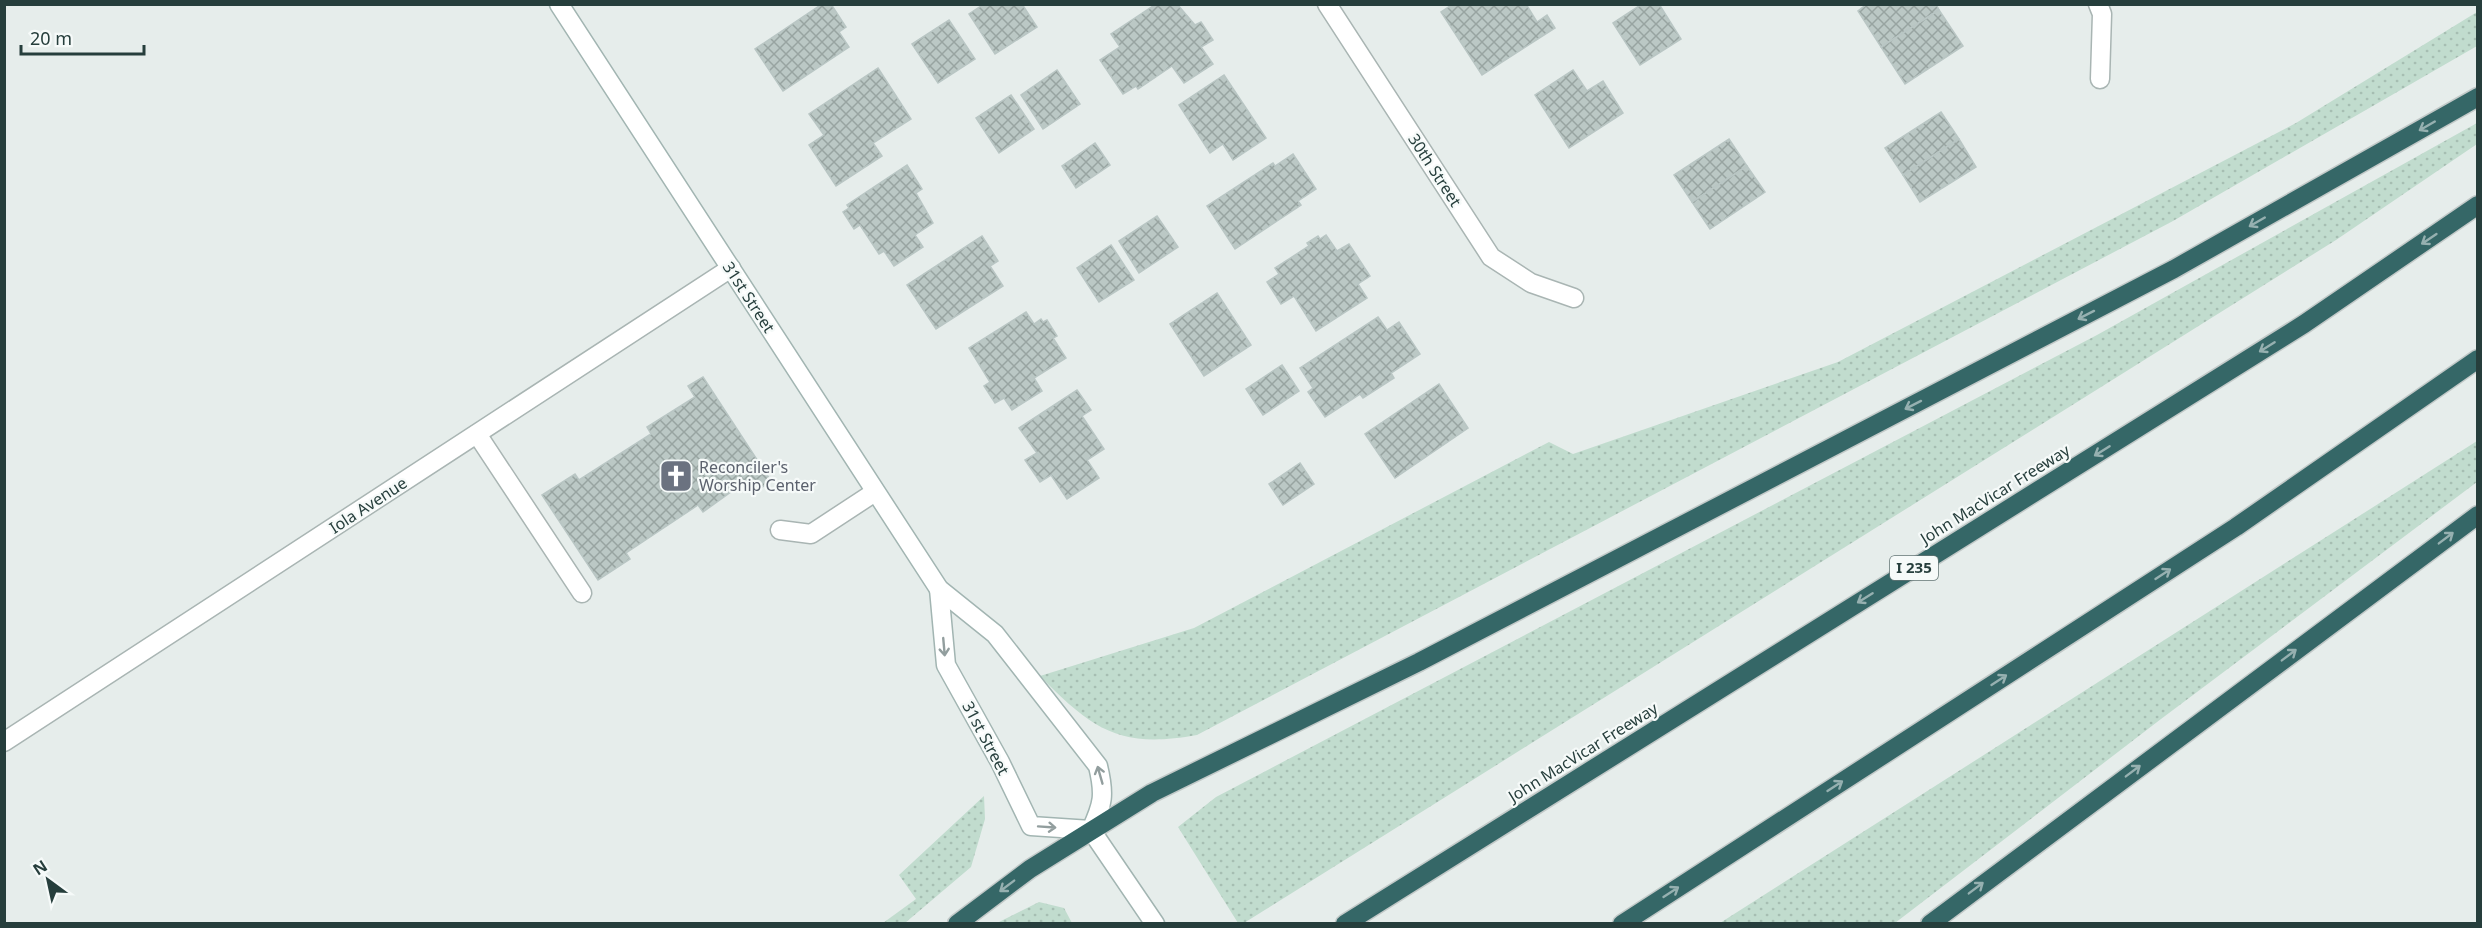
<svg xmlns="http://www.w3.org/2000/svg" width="2482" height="928" font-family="'Noto Sans',sans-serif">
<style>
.grass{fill:url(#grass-dots)}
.building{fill:url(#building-cross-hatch);stroke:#b9c6c4;stroke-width:1.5}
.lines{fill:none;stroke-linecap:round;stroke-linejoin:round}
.service-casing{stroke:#a9b5b3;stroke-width:21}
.minor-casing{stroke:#a9b5b3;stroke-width:21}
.secondary-casing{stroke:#a2b5b2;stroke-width:21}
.motorway-casing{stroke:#c2c9c8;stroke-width:21}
.service{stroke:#fff;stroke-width:18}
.minor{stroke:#fff;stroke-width:18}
.secondary{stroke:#fff;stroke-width:18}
.motorway{stroke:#356767;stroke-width:18}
.oneway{stroke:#96b0b0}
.oneway2{stroke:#929e9e}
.labels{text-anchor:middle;stroke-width:4.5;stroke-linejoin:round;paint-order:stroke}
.shield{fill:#f6faf9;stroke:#647675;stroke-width:1.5}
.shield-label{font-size:15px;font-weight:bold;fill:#263e3c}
.street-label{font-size:16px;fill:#263e3c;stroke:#f6faf9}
.worship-label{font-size:16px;fill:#5b616d;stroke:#f6faf9;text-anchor:start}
</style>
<defs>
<pattern id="grass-dots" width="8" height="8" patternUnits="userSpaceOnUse" patternTransform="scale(1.5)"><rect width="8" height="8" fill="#c1dcce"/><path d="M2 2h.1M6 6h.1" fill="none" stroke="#a6beb2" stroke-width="1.8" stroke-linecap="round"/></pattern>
<pattern id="building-cross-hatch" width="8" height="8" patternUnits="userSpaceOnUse" patternTransform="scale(1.5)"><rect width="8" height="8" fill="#bbc8c5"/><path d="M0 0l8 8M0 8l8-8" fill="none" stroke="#98a4a1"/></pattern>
</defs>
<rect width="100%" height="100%" fill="#e6edeb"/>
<g class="grass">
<path d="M 2477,12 L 2477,46 L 2173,221 L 1197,735 C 1120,749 1093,730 1040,676 L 1194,628 L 1549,442 L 1573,454 L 1838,362 L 2296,123 Z"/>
<polygon points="2477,123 2477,144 2336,240 1244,923 1238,923 1178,827 1216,797 2097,335"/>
<polygon points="2477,441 2477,482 2161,719 1895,923 1720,923"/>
<polygon points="984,796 985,819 971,867 905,923 883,923 916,899 899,875"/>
<polygon points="1039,902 1064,908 1072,923 997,923"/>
</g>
<g class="building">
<polygon points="822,4 831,4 846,27 839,32 849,47 783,91 755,49"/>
<polygon points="984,4 1022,4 1037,27 995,54 969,14"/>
<polygon points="1156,4 1177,4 1195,25 1201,22 1213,40 1201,47 1213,64 1184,83 1172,66 1138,89 1136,86 1123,94 1100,60 1120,47 1111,34"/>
<polygon points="1453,4 1526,4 1537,22 1547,15 1555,28 1482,75 1441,12"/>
<polygon points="1642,4 1659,4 1681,39 1640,65 1613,23"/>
<polygon points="1867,4 1936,4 1939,10 1881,47 1858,11"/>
<polygon points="1939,10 1963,46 1905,84 1881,47"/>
<polygon points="949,20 975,59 938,83 912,44"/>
<polygon points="878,68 911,119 873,143 882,156 836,186 809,145 824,135 809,114"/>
<polygon points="1057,70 1080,104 1043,129 1021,95"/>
<polygon points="1573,70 1587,91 1603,81 1623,113 1569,148 1535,95"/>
<polygon points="1224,75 1266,138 1233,160 1223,144 1210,153 1179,105"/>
<polygon points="1011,95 1034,129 999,153 976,118"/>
<polygon points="1941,112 1959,139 1903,175 1885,148"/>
<polygon points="1729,139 1747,166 1692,202 1674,175"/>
<polygon points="1959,139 1976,167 1920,202 1903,175"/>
<polygon points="1095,143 1110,165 1076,188 1062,166"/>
<polygon points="1293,154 1316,189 1298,201 1301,205 1235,249 1207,206 1273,163 1275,166"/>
<polygon points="907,165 922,189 916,193 933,223 915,235 923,247 894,266 884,251 879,254 860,225 854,229 843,212 849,208 847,205"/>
<polygon points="1747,166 1765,192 1710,229 1692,202"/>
<polygon points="1157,216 1178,247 1139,273 1119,241"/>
<polygon points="1326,235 1337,251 1349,244 1370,276 1358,284 1367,298 1316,331 1294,296 1281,304 1267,282 1279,274 1275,268 1309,246 1307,243 1318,236 1320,239"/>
<polygon points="982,236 998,261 990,266 1003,286 936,329 907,285"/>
<polygon points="1111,245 1134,280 1099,302 1077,268"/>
<polygon points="1217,293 1251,345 1204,376 1170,324"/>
<polygon points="1026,312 1034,324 1041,319 1043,322 1047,320 1057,336 1053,338 1066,358 1034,378 1042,391 1012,410 1004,398 995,403 984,386 990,382 969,348"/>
<polygon points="1378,317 1387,330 1399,322 1420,354 1391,373 1394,378 1363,398 1360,394 1325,417 1308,392 1313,388 1300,368"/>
<polygon points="1282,365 1299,391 1263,415 1246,389"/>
<polygon points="703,377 771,481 757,491 749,479 703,512 698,505 626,553 630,559 598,580 542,495 575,474 579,480 651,434 647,427 695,397 688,386"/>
<polygon points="1439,384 1468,428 1395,478 1365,434"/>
<polygon points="1077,390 1091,410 1082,416 1104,449 1087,460 1099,478 1067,499 1051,475 1040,482 1025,460 1037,453 1019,428"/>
<polygon points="1300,463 1314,484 1283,505 1269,484"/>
</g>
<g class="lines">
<g class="service-casing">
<g id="service">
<polyline points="477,434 582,593"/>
<polyline points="780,530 811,534 875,492"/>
</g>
</g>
<g class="minor-casing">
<g id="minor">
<polyline points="1327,4 1491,257 1531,283 1574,298"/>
<polyline points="2098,4 2102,14 2100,79"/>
<polyline points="4,742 731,268"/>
</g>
</g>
<g class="secondary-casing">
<g id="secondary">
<path d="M 559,4 L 939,589 L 995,634 L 1098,766 C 1105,795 1103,804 1091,830"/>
<polyline points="939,589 946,665 1000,762 1031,826 1091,830"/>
<polyline points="1091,830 1155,924"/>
</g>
</g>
<g class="motorway-casing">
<g id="motorway">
<polyline points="957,924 1030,869 1152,793 1419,662 2174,269 2478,97"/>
<polyline points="1345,924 2304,324 2478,205"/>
<polyline points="1622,924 2236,527 2478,359"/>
<polyline points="1930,924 2478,515"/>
</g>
</g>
<use href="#service" class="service"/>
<use href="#minor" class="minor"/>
<use href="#secondary" class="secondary"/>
<use href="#motorway" class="motorway"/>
</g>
<defs><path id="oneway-shaft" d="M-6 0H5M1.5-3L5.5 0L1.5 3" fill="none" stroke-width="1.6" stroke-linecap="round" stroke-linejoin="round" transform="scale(1.5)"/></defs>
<g class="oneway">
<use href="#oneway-shaft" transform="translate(2427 126) rotate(150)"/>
<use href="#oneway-shaft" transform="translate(2257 222) rotate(150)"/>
<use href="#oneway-shaft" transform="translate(2429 239) rotate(146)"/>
<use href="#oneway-shaft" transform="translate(2086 315) rotate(153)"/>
<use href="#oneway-shaft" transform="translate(2267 347) rotate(148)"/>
<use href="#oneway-shaft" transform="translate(1913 405) rotate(153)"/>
<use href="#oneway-shaft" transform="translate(2102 451) rotate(148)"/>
<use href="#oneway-shaft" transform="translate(2446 538) rotate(-37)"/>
<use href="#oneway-shaft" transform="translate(2163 574) rotate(-33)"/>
<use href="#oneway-shaft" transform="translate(1865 598) rotate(148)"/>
<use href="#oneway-shaft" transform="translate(2289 655) rotate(-37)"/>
<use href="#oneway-shaft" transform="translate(1999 680) rotate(-33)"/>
<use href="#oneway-shaft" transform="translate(2133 771) rotate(-37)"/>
<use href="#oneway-shaft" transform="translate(1835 786) rotate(-33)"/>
<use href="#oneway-shaft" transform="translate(1007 886) rotate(143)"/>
<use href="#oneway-shaft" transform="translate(1976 888) rotate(-37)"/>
<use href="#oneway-shaft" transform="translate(1671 892) rotate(-33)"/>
</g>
<g class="oneway2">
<use href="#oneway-shaft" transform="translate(944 647) rotate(85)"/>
<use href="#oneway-shaft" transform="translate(1100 775) rotate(-106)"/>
<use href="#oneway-shaft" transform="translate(1047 827) rotate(4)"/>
</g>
<defs>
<g id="church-square" transform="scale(1.725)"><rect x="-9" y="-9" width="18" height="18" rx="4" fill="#6b7280" stroke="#f6faf9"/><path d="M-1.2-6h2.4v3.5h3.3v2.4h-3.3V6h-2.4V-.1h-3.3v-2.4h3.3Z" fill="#fff"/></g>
</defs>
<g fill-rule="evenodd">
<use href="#church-square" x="676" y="476"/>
</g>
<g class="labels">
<rect class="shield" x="1890" y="556" width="48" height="24" rx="4.5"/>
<g class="shield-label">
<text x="1914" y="573">I 235</text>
</g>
<g class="street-label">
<text transform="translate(1435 170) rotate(57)" y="6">30th Street</text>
<text transform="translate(749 297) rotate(57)" y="6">31st Street</text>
<text transform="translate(1995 494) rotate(-32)" y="6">John MacVicar Freeway</text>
<text transform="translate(368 505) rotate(-33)" y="6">Iola Avenue</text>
<text transform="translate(986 738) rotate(62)" y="6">31st Street</text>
<text transform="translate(1583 752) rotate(-32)" y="6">John MacVicar Freeway</text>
</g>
<g class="worship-label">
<text x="699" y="473">Reconciler's<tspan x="699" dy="18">Worship Center</tspan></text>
</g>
</g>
<rect width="2482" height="928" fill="none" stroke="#263e3c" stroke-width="12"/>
<g transform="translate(48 880) rotate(327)" stroke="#f6faf9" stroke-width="4.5" paint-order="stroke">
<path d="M0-4.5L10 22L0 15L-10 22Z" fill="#263e3c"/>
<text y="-9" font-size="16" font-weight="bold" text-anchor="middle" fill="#263e3c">N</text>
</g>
<path d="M21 45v9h123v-9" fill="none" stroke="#263e3c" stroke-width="3"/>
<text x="30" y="45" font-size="18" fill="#263e3c" stroke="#f6faf9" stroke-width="4.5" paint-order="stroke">20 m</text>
</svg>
